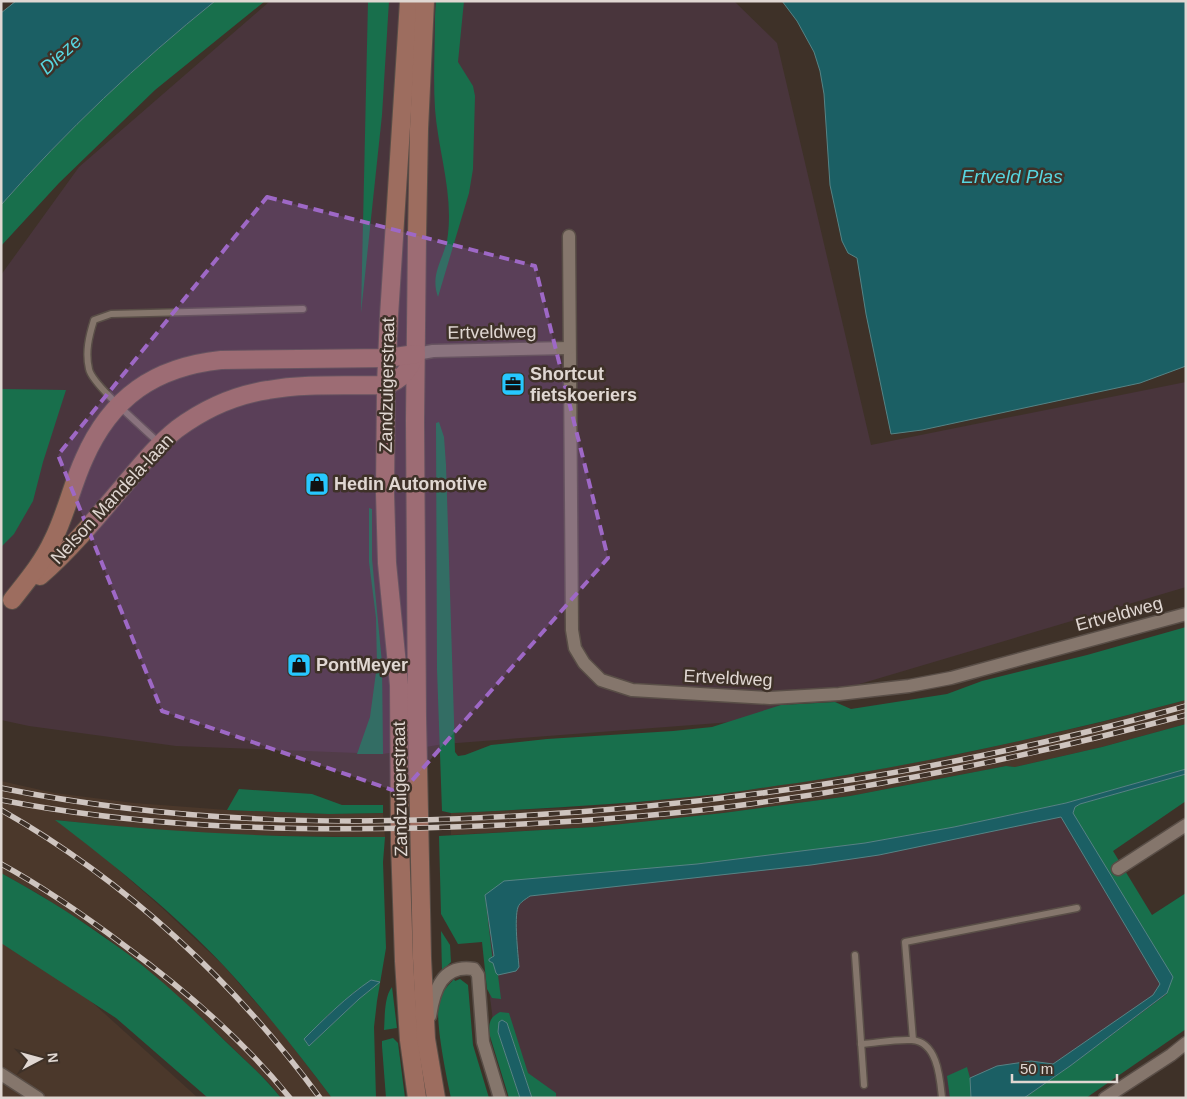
<svg xmlns="http://www.w3.org/2000/svg" width="1187" height="1099" font-family="Helvetica,sans-serif">
<style>
.built{fill:#4b382b}
.industrial{fill:#49353c}
.green{fill:#186f4c;fill-rule:evenodd}
.water{fill:#1b5f64;stroke:#568385}
.lines{fill:none;stroke-linecap:round;stroke-linejoin:round}
.lane-casing{stroke:#594e47;stroke-width:9}
.street-casing{stroke:#594e47;stroke-width:15}
.secondary-casing{stroke:#594e47;stroke-width:20}
.lane{stroke:#85766c;stroke-width:6}
.street{stroke:#85766c;stroke-width:12}
.secondary{stroke:#9d6d5f;stroke-width:18}
.rail-casing{stroke:#cec4bf;stroke-width:5.5}
.rail{stroke:#3e3128;stroke-width:4;stroke-dasharray:11;stroke-linecap:butt}
.marked{fill:#9e68c6;fill-opacity:0.2;stroke:#9e68c6;stroke-width:4;stroke-dasharray:10 6;stroke-linejoin:round}
.labels{text-anchor:middle;stroke-width:5;stroke-linejoin:round;paint-order:stroke}
.street-label{font-size:18px;fill:#e0d7d2;stroke:#3e3128}
.poi-label{font-size:18px;font-weight:bold;fill:#e0d7d2;stroke:#3e3128;text-anchor:start}
.water-label{font-size:19px;font-style:italic;fill:#57d6e0;stroke:#3e3128}
</style>
<rect width="100%" height="100%" fill="#3e3128"/>
<g class="built">
<polygon points="1186,700 1186,724 1102,747 1015,767 1006,766 850,796 723,813 594,827 451,835 451,813 593,807 720,794 848,775 974,751 1098,723"/>
<polygon points="1,781 54,793 134,803 227,810 329,814 383,813 385,837 371,837 225,835 131,828 56,820 104,857 161,907 223,965 280,1030 332,1098 281,1098 271,1085 212,1028 154,976 103,935 37,893 1,873"/>
<polygon points="1,937 74,986 198,1098 1,1098"/>
</g>
<g class="industrial">
<polygon points="270,1 734,1 777,43 871,445 1186,382 1186,587 732,722 444,744 383,754 176,746 29,726 1,720 1,275 79,167"/>
<polygon points="1084,807 1186,975 1062,1098 517,1098 493,1021 477,894"/>
</g>
<g class="green">
<path d="M 215,1 L 265,1 L 155,90 L 59,183 L 1,246 L 1,205 C 66,131 138,63 215,1 Z"/>
<polygon points="368,1 389,1 382,115 361,313"/>
<path d="M 436,1 L 464,1 L 458,62 L 473,86 L 475,96 L 473,169 L 469,193 L 438,297 C 429,272 446,257 448,234 C 453,192 438,150 435,109 C 433,78 435,47 435,16 Z"/>
<polygon points="1,389 66,390 43,462 33,501 14,534 1,547"/>
<path d="M 439,422 L 444,437 L 446,465 L 455,752 L 458,756 L 465,755 L 491,745 L 547,739 L 673,731 L 712,727 L 781,705 L 835,702 L 851,709 L 947,694 L 982,681 L 1087,655 L 1186,627 L 1186,700 C 1058,734 928,763 797,783 C 771,786 745,791 719,794 C 629,804 540,809 451,813 L 442,811 L 437,669 L 436,423 Z"/>
<polygon points="369,508 372,509 372,559 382,663 383,754 357,754 370,717 377,665 376,618 369,562"/>
<polygon points="1186,724 1186,769 1066,803 954,827 865,843 697,864 485,895 493,963 496,973 498,975 501,999 492,998 487,989 482,942 458,944 441,914 439,836 594,827 723,813 850,796 1006,766 1015,767 1102,747"/>
<polygon points="1186,774 1186,801 1113,851 1152,915 1186,893 1186,1029 1086,1098 1024,1098 1070,1066 1167,994 1073,813 1075,807 1080,804"/>
<polygon points="239,789 312,794 342,805 383,805 383,813 329,814 227,810"/>
<path d="M 55,820 C 165,832 275,838 385,837 L 383,862 L 386,948 L 377,1001 L 374,1027 L 376,1098 L 332,1098 C 298,1053 263,1008 224,966 C 174,913 113,864 55,820 ZM 379,983 L 359,999 L 309,1046 L 304,1039 L 329,1014 L 358,989 Z"/>
<path d="M 1,873 C 36,892 69,912 101,935 C 146,965 187,1003 225,1041 C 244,1059 264,1077 281,1098 L 208,1098 L 116,1018 L 1,943 Z"/>
<polygon points="441,931 450,945 451,962 442,971"/>
<path d="M 454,979 L 455,981 L 460,979 L 468,985 L 473,1045 L 489,1098 L 451,1098 C 447,1079 433,1014 440,998 C 442,991 449,985 454,979 Z"/>
<path d="M 392,987 L 397,1028 L 384,1030 C 385,1017 384,997 392,987 Z"/>
<path d="M 500,1012 L 509,1013 L 528,1073 L 556,1093 L 556,1098 L 532,1098 L 507,1023 L 504,1021 L 498,1032 L 520,1098 L 509,1098 L 489,1033 C 489,1022 490,1017 500,1012 Z"/>
<polygon points="393,1038 398,1043 405,1098 386,1098 382,1046 382,1041"/>
<polygon points="967,1067 970,1078 971,1098 950,1098 947,1076"/>
</g>
<g class="water">
<path d="M 16,1 L 215,1 C 138,63 66,131 1,205 L 1,13 Z"/>
<polygon points="782,1 1186,1 1186,366 1140,383 922,430 891,434 866,314 857,258 848,253 842,241 830,185 824,94 820,71 814,52 797,21"/>
<path d="M 1186,769 L 1186,774 L 1080,804 L 1075,807 L 1073,813 L 1173,977 L 1167,993 L 1070,1066 L 1024,1098 L 971,1098 L 970,1078 L 997,1066 L 1031,1061 L 1053,1064 L 1153,995 L 1160,984 L 1061,817 L 879,855 L 811,865 L 530,896 C 526,899 520,902 518,907 C 514,919 518,953 519,967 L 516,971 L 498,975 L 496,973 L 493,963 L 489,961 L 489,959 L 494,956 L 485,895 L 504,881 L 697,864 L 865,843 L 954,827 L 1066,803 Z"/>
<path d="M 371,980 L 380,982 L 359,999 L 309,1046 L 304,1039 C 325,1018 346,997 371,980 Z"/>
<polygon points="502,1020 507,1023 532,1098 520,1098 498,1032 499,1022"/>
</g>
<g class="lines">
<g class="lane-casing">
<g id="lane">
<path d="M 160,444 C 146,430 92,385 89,369 C 85,352 89,336 94,320 L 111,314 L 303,309"/>
<polyline points="855,955 864,1085"/>
<polyline points="913,1040 905,942 1077,908"/>
<path d="M 861,1044 C 877,1043 895,1039 912,1040 C 938,1042 940,1079 942,1098"/>
</g>
</g>
<g class="street-casing">
<g id="street">
<polyline points="569,236 572,630 575,648 584,663 601,680 632,690 770,698 839,694 909,686 951,678 1186,614"/>
<polyline points="416,354 433,351 569,348"/>
<polyline points="1118,869 1186,825"/>
<path d="M 430,1016 C 434,990 442,964 474,969 L 478,975 L 483,1042 L 500,1098"/>
<polyline points="1,1074 38,1098"/>
<polyline points="1105,1098 1171,1055 1186,1043"/>
</g>
</g>
<g class="secondary-casing">
<g id="secondary">
<polyline points="409,1 389,316 386,385 385,493 387,563 399,685 400,843 404,961 409,1040 417,1098"/>
<polyline points="425,1 419,129 417,236 415,421 417,717 422,958 426,1039 436,1098"/>
<path d="M 40,576 C 71,549 98,516 125,484 C 141,465 158,444 177,429 C 204,409 235,395 268,390 C 305,383 347,386 386,385 C 402,380 409,370 415,355"/>
<path d="M 12,600 C 27,581 43,562 53,540 C 66,514 72,485 84,459 C 111,397 155,367 221,360 L 387,358 L 416,354"/>
</g>
</g>
<use href="#lane" class="lane"/>
<use href="#street" class="street"/>
<use href="#secondary" class="secondary"/>
<g class="rail-casing">
<g id="rail">
<path d="M 1,788 C 173,823 342,826 516,816 C 743,804 967,767 1186,706"/>
<path d="M 1,800 C 140,827 279,831 420,828 C 530,825 641,819 750,804 C 897,784 1042,753 1186,715"/>
<path d="M 1,810 C 126,881 235,982 320,1098"/>
<path d="M 1,864 C 45,888 85,916 125,946 C 185,990 243,1040 290,1098"/>
</g>
</g>
<use href="#rail" class="rail"/>
</g>
<path class="marked" d="M 267,197 L 535,266 L 608,558 L 401,793 L 162,711 L 58,455 Z"/>
<defs>
<g id="office-square" transform="scale(1.25)"><rect x="-9" y="-9" width="18" height="18" rx="4" fill="#27c8ff" stroke="#3e3128"/><path d="M-6-3h4V-5.5h4V-3h4V5H-6ZM-1-4.5V-3h2v-1.5ZM-6 0V1H6V0Z" fill="#111"/></g>
<g id="shop-square" transform="scale(1.25)"><rect x="-9" y="-9" width="18" height="18" rx="4" fill="#27c8ff" stroke="#3e3128"/><path d="M-5-2.5h2.3a2.7 3.5 0 0 1 5.4 0H5L5.5 6h-11ZM-1.5-2.5h3a1.5 2.3 0 0 0-3 0Z" fill="#111"/></g>
</defs>
<g fill-rule="evenodd">
<use href="#office-square" x="513" y="384"/>
<use href="#shop-square" x="317" y="484"/>
<use href="#shop-square" x="299" y="665"/>
</g>
<g class="labels">
<g class="street-label">
<text transform="translate(492 332) rotate(-1)" y="6">Ertveldweg</text>
<text transform="translate(387 385) rotate(-89)" y="6">Zandzuigerstraat</text>
<text transform="translate(112 499) rotate(-47)" y="6">Nelson Mandela-laan</text>
<text transform="translate(1119 614) rotate(-15)" y="6">Ertveldweg</text>
<text transform="translate(728 678) rotate(3)" y="6">Ertveldweg</text>
<text transform="translate(400 789) rotate(-91)" y="6">Zandzuigerstraat</text>
</g>
<g class="poi-label">
<text x="530" y="380">Shortcut<tspan x="530" dy="21">fietskoeriers</tspan></text>
<text x="334" y="490">Hedin Automotive</text>
<text x="316" y="671">PontMeyer</text>
</g>
<g class="water-label">
<text transform="translate(60 54) rotate(-42)" y="7">Dieze</text>
<text x="1012" y="183">Ertveld Plas</text>
</g>
</g>
<rect width="1187" height="1099" fill="none" stroke="#e0d7d2" stroke-width="5"/>
<g transform="translate(40 1059) rotate(84)" stroke="#3e3128" stroke-width="4" paint-order="stroke">
<path d="M0-4L9 19L0 12L-9 19Z" fill="#e0d7d2"/>
<text y="-8" font-size="14" font-weight="bold" text-anchor="middle" fill="#e0d7d2">N</text>
</g>
<path d="M1012 1074v8h105v-8" fill="none" stroke="#e0d7d2" stroke-width="2.5"/>
<text x="1020" y="1074" font-size="15" fill="#e0d7d2" stroke="#3e3128" stroke-width="4" paint-order="stroke">50 m</text>
</svg>
